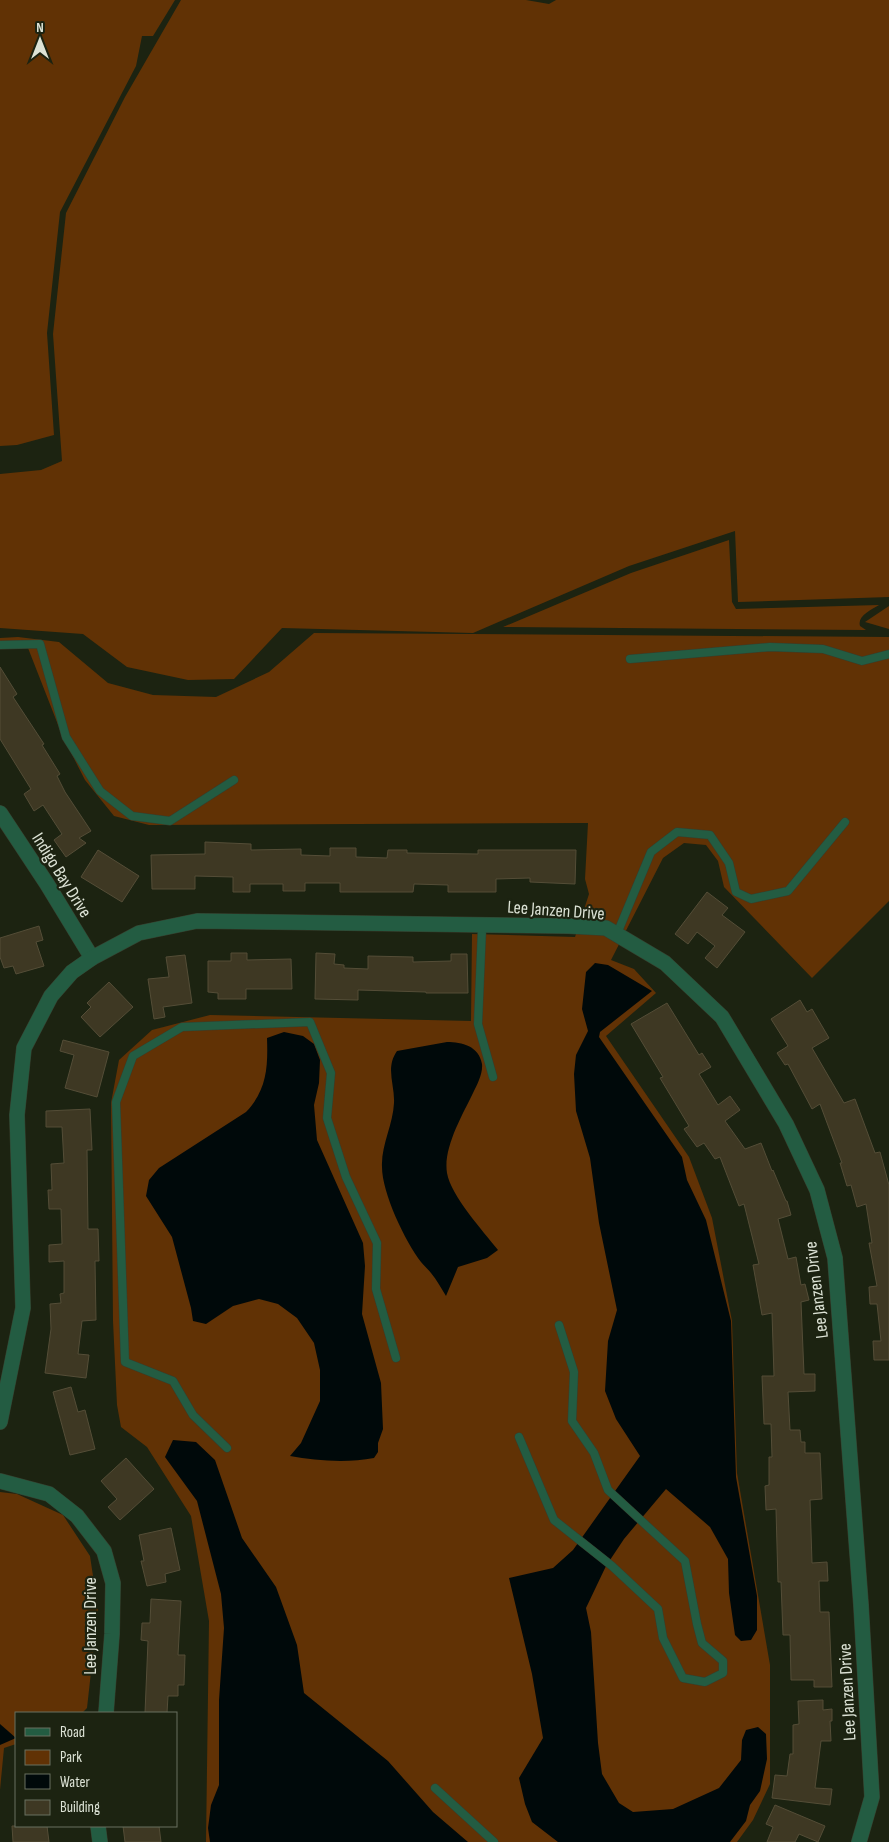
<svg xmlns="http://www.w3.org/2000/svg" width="889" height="1842" font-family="'Sofia Sans Condensed',sans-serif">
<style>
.green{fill:#613205}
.water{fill:#00090a}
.building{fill:#3e3823;stroke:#544d37}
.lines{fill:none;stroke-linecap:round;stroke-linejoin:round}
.service-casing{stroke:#373e2d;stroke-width:9}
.minor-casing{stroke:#373e2d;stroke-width:16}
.service{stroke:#235c42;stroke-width:8}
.minor{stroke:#235c42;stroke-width:15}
.labels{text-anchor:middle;stroke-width:4.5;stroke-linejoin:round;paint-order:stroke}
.street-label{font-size:18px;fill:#dde3d6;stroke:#1c2311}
</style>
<rect width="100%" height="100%" fill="#1c2311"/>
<g class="green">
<polygon points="0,0 175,0 153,36 142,36 136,66 60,212 47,333 54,435 17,445 0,446"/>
<polygon points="181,0 526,0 549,4 556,0 889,0 889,597 738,602 735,531 629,566 473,633 282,628 234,679 188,680 127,667 83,634 0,628 0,474 41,470 62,461 53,334 66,213 125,97"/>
<path d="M 729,540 L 732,602 L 736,609 L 879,605 C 871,610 857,616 860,626 L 866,630 L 503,627 L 631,573 Z"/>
<polygon points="889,606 889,629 865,622"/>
<polygon points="314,633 889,637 889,901 812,978 724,887 718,861 706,845 684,843 663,858 611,960 634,969 656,993 606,1036 689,1157 712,1218 732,1321 737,1473 770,1665 770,1784 753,1820 737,1842 206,1842 209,1621 191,1516 147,1447 121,1427 117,1405 113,1321 111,1103 119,1060 152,1030 210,1015 471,1021 472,934 575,937 589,894 585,879 588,823 149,825 114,816 85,780 62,735 28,648 0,649 0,638 18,637 59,642 108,683 153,695 216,697 269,672"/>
<polygon points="0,1492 17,1494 63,1515 90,1556 98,1609 87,1708 82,1713 16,1713 16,1744 4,1748 0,1790"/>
</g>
<g class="water">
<polygon points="595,963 608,965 652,991 600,1032 599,1037 682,1157 687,1180 706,1220 731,1321 736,1477 757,1596 757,1630 751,1640 741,1641 735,1635 729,1593 728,1559 710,1527 666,1489 624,1539 606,1566 586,1608 591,1632 598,1743 602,1774 619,1803 633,1812 673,1809 719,1788 741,1760 742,1740 746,1730 758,1727 766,1734 767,1759 760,1791 750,1805 746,1821 730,1842 558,1842 532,1822 525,1804 519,1778 543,1738 532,1674 509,1578 553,1568 573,1550 640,1456 616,1419 605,1391 608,1341 617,1310 599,1223 590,1158 576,1111 574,1074 576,1055 588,1031 582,1009 586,972"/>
<path d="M 284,1032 L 303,1036 L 314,1044 L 320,1060 L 319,1083 L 314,1105 L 317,1140 L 363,1243 L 365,1266 L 362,1314 L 381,1383 L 383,1429 L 378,1443 L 378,1452 L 374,1458 C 348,1463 316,1461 290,1456 L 301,1443 L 320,1401 L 320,1370 L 314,1343 L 297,1318 L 278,1304 L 259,1299 L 233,1306 L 206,1324 L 193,1321 L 191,1308 L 172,1237 L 146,1196 L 149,1180 L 159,1168 L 246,1112 C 267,1090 268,1067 267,1038 Z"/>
<path d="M 447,1042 C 462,1042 479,1046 482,1064 C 483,1074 477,1085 473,1093 C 462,1116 443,1148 447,1173 C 451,1196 483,1231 498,1250 L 487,1258 L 458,1267 L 446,1296 C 441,1288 437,1280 431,1273 C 428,1269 424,1266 421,1262 C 405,1241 382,1193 382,1167 C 381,1145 393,1125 394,1103 C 395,1085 385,1068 397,1051 Z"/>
<polygon points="173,1440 196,1442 215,1460 242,1538 276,1587 297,1645 304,1693 388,1761 433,1812 468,1842 210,1842 208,1828 211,1805 219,1785 219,1700 224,1628 221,1594 197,1501 165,1457"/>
<polygon points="0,1724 16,1738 0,1745"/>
</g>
<g class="building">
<polygon points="0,667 17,694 13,697 44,744 42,745 60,774 57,776 65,792 91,831 79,838 86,843 66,857 54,840 62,834 43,805 34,811 24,794 31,789 0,739"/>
<polygon points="205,842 251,844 251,850 301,849 301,855 330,856 330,848 356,848 356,857 387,858 388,850 407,850 407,853 478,854 478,850 576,850 575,884 530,882 530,878 496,879 496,892 448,892 448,885 414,884 413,892 340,892 340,883 305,883 305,891 283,891 283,884 250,884 250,892 233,892 233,877 195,876 195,889 152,889 151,855 205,854"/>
<polygon points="98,850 139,876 122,902 81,877"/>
<polygon points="707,892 728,908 722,915 745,932 717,968 705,958 715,946 697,932 688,944 675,934"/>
<polygon points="39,926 43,940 36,942 44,966 16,974 13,966 4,968 0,957 0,938"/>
<polygon points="231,953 247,953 247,960 291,959 292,989 246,989 246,999 218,999 218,993 208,992 208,961 231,961"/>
<polygon points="316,953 335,954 334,964 344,965 344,968 368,969 368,956 413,957 413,962 451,961 451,954 467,954 468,993 426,993 426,992 358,990 358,1000 315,999"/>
<polygon points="185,955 192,1003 163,1007 165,1017 154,1019 148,979 169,977 166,957"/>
<polygon points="109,982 133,1007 100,1037 81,1017 91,1007 87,1003"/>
<polygon points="800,1000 807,1012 812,1009 829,1038 812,1048 844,1103 855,1099 875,1153 880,1152 889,1185 889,1360 874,1360 873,1341 881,1341 877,1304 870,1304 869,1287 877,1286 869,1243 872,1243 866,1204 857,1207 851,1185 847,1186 840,1163 842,1163 820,1104 812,1109 788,1064 785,1065 777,1053 788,1046 771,1019"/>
<polygon points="667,1003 699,1055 702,1053 711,1067 699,1074 718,1105 730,1096 740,1110 725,1121 745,1149 761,1143 772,1171 773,1170 786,1201 787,1201 791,1215 778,1219 788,1259 796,1257 801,1285 805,1284 809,1300 801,1302 804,1374 815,1374 815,1391 788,1392 790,1430 800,1430 801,1442 805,1442 805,1453 820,1453 822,1499 810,1500 812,1563 827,1562 828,1581 819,1581 820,1612 829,1612 832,1687 814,1687 814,1680 791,1680 790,1635 783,1635 781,1582 778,1582 776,1509 766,1510 765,1486 769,1485 769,1457 772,1457 771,1424 764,1424 762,1376 774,1376 772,1313 762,1315 753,1265 759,1264 744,1204 739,1206 720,1157 715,1159 704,1143 697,1147 684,1129 689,1126 660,1078 663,1077 631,1024"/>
<polygon points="63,1040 109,1052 97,1097 65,1088 74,1055 60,1051"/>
<polygon points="90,1109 92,1150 87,1150 88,1229 98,1229 99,1261 95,1261 96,1320 82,1321 78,1354 89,1355 86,1378 45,1373 51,1329 50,1304 61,1303 60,1294 64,1293 64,1261 49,1262 49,1245 62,1244 61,1209 49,1209 48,1190 52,1190 51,1164 64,1163 62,1127 46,1127 46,1111"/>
<polygon points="71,1387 78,1412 85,1410 95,1449 70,1455 53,1392"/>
<polygon points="126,1458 154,1489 120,1520 108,1507 117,1499 101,1481"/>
<polygon points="171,1528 180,1570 165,1574 166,1582 147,1586 141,1561 144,1561 139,1535"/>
<polygon points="151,1599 181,1601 178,1655 185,1655 184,1685 178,1685 178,1696 168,1696 167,1713 145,1713 148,1641 141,1640 142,1623 150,1623"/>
<polygon points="823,1700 823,1710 832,1709 832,1721 830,1721 831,1741 821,1741 815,1788 832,1789 830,1805 772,1798 775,1775 787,1776 790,1754 793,1754 793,1725 799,1724 798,1701"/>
<polygon points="775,1805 825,1826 818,1842 799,1834 795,1842 767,1842 773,1827 766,1824"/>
<polygon points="12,1826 47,1826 49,1842 13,1842"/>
<polygon points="123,1826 159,1826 161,1842 125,1842"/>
</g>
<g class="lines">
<g class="service-casing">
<g id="service">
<polyline points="0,645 40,644 66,737 100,791 132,816 170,821 234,780"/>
<polyline points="630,659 770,647 823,649 862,661 889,654"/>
<polyline points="482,929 478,1024 493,1077"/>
<polyline points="619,929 651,852 677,832 710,835 729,863 736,892 751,899 788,891 845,822"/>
<polyline points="519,1437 554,1520 612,1566 658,1609 663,1638 683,1678 705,1682 723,1673 723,1661 702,1643 697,1624 685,1561 608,1490 594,1453 572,1421 574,1372 559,1325"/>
<polyline points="227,1448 193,1415 173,1381 125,1362 116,1102 133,1056 182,1027 310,1022 331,1073 327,1118 346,1177 377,1243 376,1289 396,1358"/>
<polyline points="435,1788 494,1842"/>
</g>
</g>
<g class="minor-casing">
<g id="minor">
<polyline points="0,813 47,884 92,958"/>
<polyline points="0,1422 23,1308 17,1115 24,1048 51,996 72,972 92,958 139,933 197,921 568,926 606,928 665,963 722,1017 786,1124 817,1190 835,1258 861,1605 872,1797 859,1842"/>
<polyline points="0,1481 49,1494 77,1516 104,1551 113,1583 112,1634 106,1713"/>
<polyline points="98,1826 100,1842"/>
</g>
</g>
<use href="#service" class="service"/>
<use href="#minor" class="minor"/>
</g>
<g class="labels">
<g class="street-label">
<text transform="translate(62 875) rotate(58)" y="6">Indigo Bay Drive</text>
<text transform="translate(556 910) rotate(4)" y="6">Lee Janzen Drive</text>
<text transform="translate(816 1290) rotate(-97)" y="6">Lee Janzen Drive</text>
<text transform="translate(90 1626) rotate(-90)" y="6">Lee Janzen Drive</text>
<text transform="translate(847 1692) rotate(-93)" y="6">Lee Janzen Drive</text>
</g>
</g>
<rect x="15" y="1712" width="162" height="115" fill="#1c2311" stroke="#697060"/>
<rect x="25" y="1728" width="25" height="8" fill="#235c42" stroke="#697060"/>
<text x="60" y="1737" font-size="15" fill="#dde3d6">Road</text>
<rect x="25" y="1750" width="25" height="15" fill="#613205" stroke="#697060"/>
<text x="60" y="1762" font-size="15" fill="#dde3d6">Park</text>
<rect x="25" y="1774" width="25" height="15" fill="#00090a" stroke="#697060"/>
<text x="60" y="1787" font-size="15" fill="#dde3d6">Water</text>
<rect x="25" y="1800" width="25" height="15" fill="#3e3823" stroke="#697060"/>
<text x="60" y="1812" font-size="15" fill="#dde3d6">Building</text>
<g transform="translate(40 40)" stroke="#1c2311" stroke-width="4" paint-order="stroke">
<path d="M0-4L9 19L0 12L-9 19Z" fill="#dde3d6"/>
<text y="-8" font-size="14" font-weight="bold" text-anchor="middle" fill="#dde3d6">N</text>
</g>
</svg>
